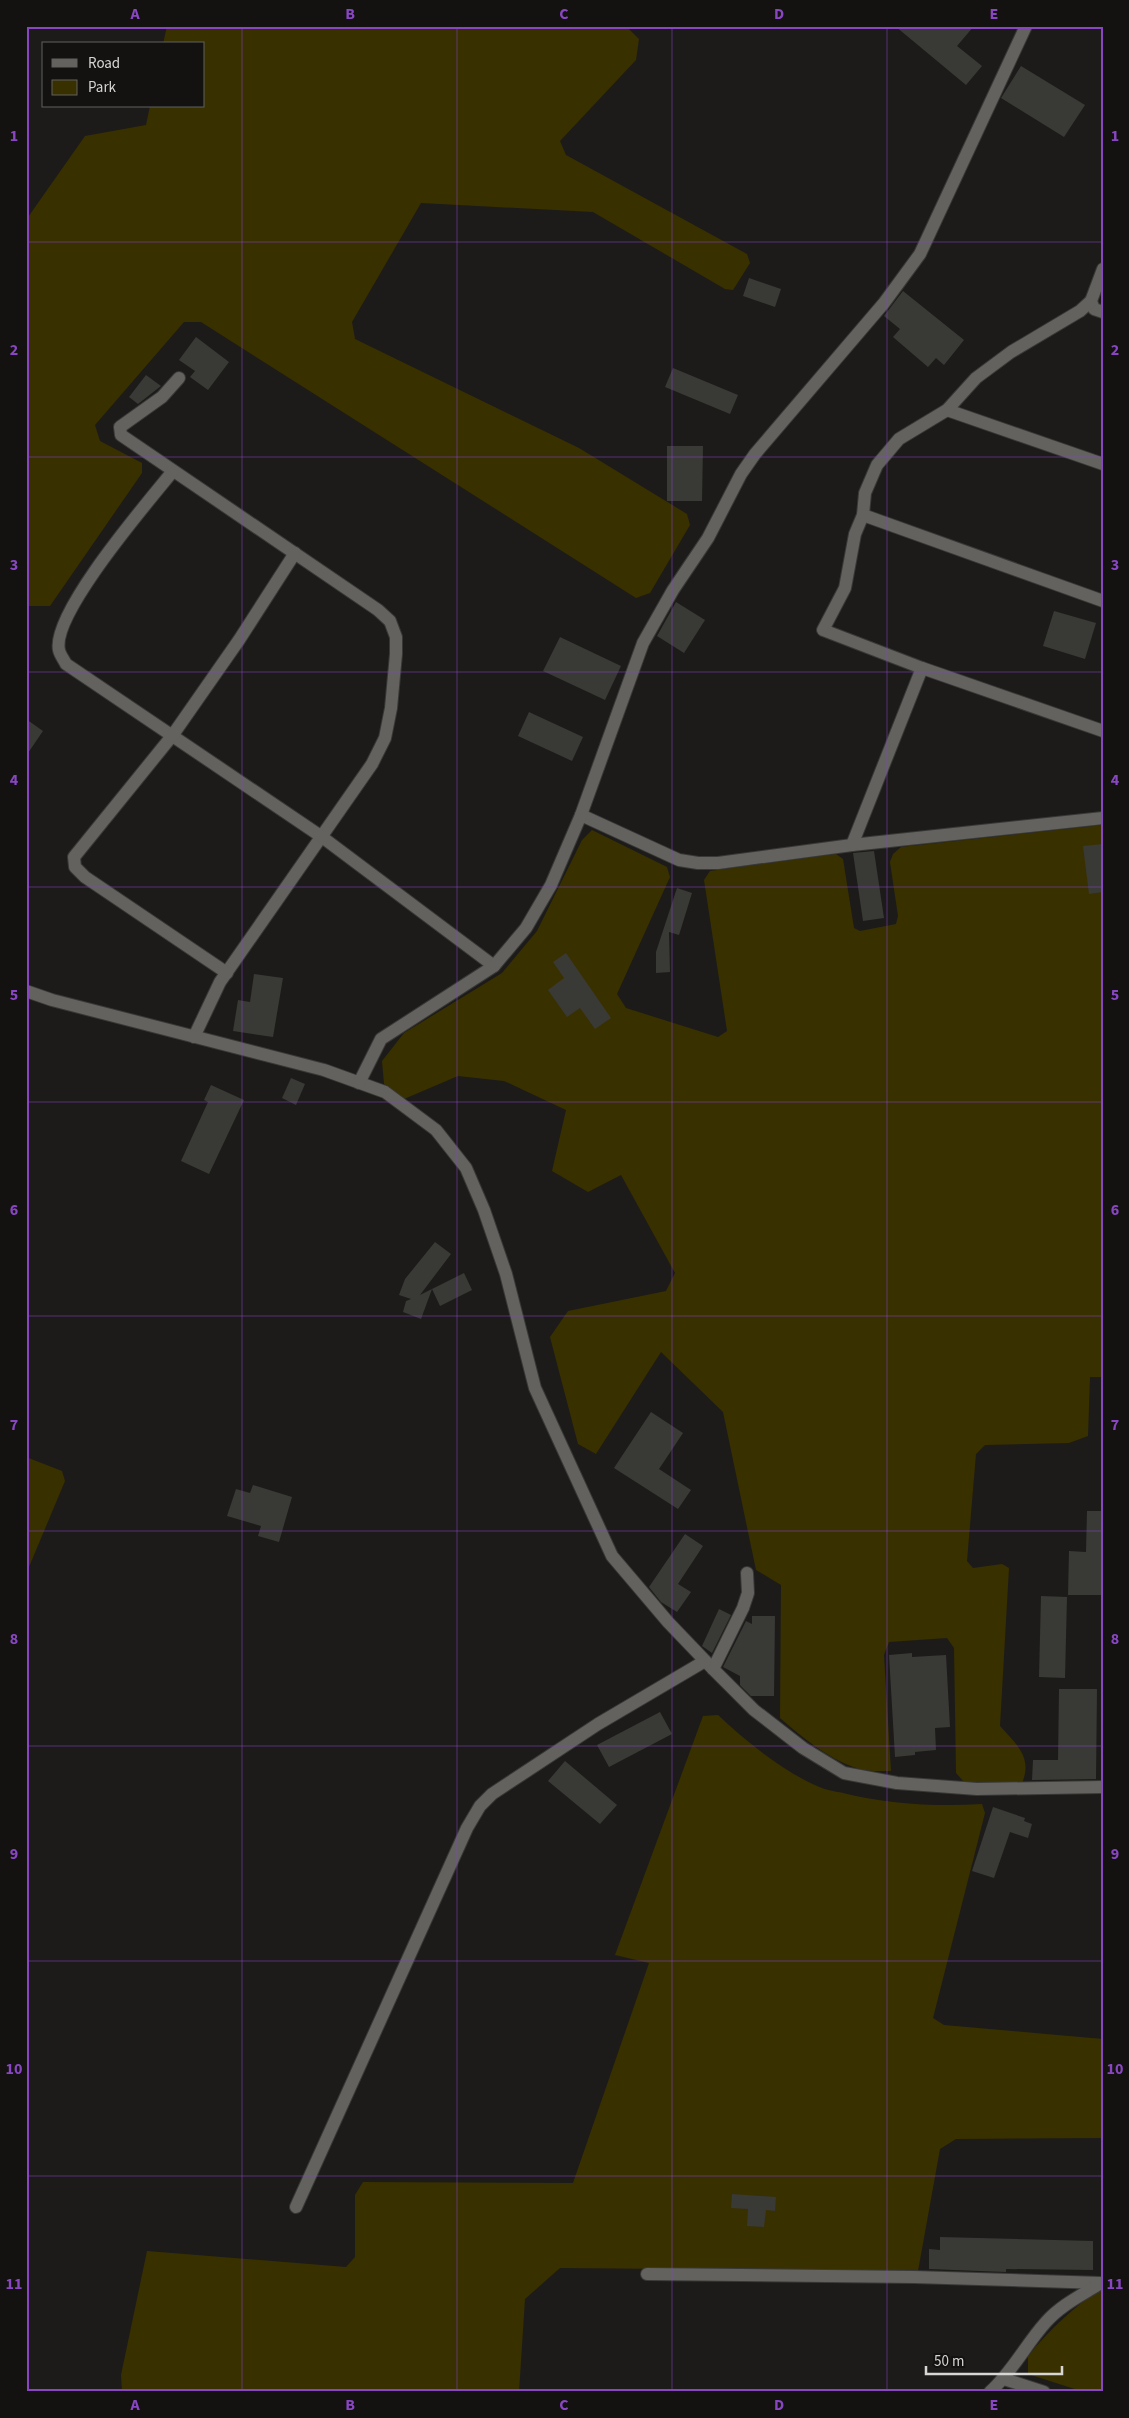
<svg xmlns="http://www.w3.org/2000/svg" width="1129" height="2418" font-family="'Source Sans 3',sans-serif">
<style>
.green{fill:#393000}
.building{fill:#393936}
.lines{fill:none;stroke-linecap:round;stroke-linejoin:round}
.street-casing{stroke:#383837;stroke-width:14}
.street{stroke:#63625f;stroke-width:12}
.grid{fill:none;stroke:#8946c2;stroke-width:1;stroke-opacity:0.55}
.neatline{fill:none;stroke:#8946c2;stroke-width:2}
.grid-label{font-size:16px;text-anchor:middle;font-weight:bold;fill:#8946c2}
</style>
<rect width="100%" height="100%" fill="#1c1b19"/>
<g class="green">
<polygon points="167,26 626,26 639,39 636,60 560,141 566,155 747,254 750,263 733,290 725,289 593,212 421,203 352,322 355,339 579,448 687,514 690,525 650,593 636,598 201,322 184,322 95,425 100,441 142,463 142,473 50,606 26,606 26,220 85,136 146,125 150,106 204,106 204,44 163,44"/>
<path d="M 1103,825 L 1103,1377 L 1090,1377 L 1088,1436 L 1069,1443 L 985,1445 L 976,1454 L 967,1561 L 973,1568 L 1002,1564 L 1009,1568 L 1000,1726 C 1016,1744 1033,1757 1022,1783 L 965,1783 L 956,1773 L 954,1648 L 947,1638 L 889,1642 L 884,1655 L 891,1771 C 880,1771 866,1772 856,1768 C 827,1758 802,1737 780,1718 L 781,1585 L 756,1570 L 723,1412 L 661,1352 L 596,1454 L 578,1444 L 550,1337 L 568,1311 L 666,1291 L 675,1273 L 621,1175 L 588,1192 L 552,1171 L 566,1110 L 504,1081 L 458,1076 L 404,1099 L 384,1084 L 382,1061 L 404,1033 L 502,973 L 537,931 L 582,840 L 592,830 L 667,867 L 670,877 L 617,994 L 626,1008 L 718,1037 L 727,1031 L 704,880 L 710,871 L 836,854 L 843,859 L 854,928 L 860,931 L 896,924 L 898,916 L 890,862 L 893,854 L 901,847 Z"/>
<polygon points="26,1457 62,1471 65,1481 26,1574"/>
<path d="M 718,1715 C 747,1742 781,1770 817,1786 C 825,1790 834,1791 843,1793 C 888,1804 936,1807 982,1804 L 985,1813 L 933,2018 L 944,2025 L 1103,2039 L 1103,2138 L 956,2139 L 940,2149 L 918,2271 L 560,2268 L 525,2299 L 519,2392 L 122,2392 L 121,2375 L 147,2251 L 346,2267 L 355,2257 L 355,2195 L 363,2182 L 573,2183 L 649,1963 L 615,1955 L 703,1716 Z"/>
<path d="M 1103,2287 L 1103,2392 L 1084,2392 L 1028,2374 L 1028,2356 C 1050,2329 1074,2307 1103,2287 Z"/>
</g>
<g class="building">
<polygon points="895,26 974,26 957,46 982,66 966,85"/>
<polygon points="1021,66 1085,105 1064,137 1001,98"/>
<polygon points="749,278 781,289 775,307 743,296"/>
<polygon points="903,291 964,340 944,365 936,358 928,367 893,337 900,329 884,316"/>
<polygon points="196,337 229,362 208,390 190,377 195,371 179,360"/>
<polygon points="673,368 738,395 730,414 665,387"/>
<polygon points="146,375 161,386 138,404 129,397"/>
<polygon points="667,446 703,446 702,501 667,501"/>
<polygon points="676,602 705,620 684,653 657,636"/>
<polygon points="1054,611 1096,623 1085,659 1043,646"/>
<polygon points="560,637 621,666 605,700 543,671"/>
<polygon points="529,712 583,737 572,761 518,736"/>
<polygon points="26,719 43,731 26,756"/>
<polygon points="1103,844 1103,892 1089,894 1083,846"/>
<polygon points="874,851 884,918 863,921 853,853"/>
<polygon points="677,888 692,893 679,935 669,932 670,972 656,973 656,952"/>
<polygon points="566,953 611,1018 595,1029 580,1008 567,1017 548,990 564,978 553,962"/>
<polygon points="254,974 283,978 273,1037 233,1031 238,1000 250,1002"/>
<polygon points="291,1078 305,1084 296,1105 282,1098"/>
<polygon points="211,1085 244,1100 209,1174 181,1161 208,1102 204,1100"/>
<polygon points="435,1242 451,1254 420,1295 464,1273 472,1290 440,1306 432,1289 421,1319 403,1312 406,1301 411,1299 399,1295 405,1279"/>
<polygon points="651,1412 683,1433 659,1469 691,1490 678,1509 614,1468"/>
<polygon points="253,1485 292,1497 279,1542 258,1536 261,1526 227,1516 236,1489 250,1493"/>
<polygon points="1087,1511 1103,1511 1103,1595 1068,1595 1069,1551 1086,1552"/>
<polygon points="685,1534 703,1546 678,1584 691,1592 677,1612 661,1602 649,1587"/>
<polygon points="1041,1596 1067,1597 1065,1678 1039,1677"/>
<polygon points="719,1609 731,1615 712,1653 702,1646"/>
<polygon points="752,1616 775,1616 774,1696 751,1696 740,1685 740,1676 723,1667 746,1621 752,1624"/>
<polygon points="912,1653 912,1657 946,1655 950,1727 935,1728 936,1750 915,1752 915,1755 895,1757 889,1655"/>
<polygon points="1059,1689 1097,1689 1096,1779 1032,1780 1033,1760 1058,1760"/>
<polygon points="660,1712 672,1734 609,1767 597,1745"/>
<polygon points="565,1761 617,1805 600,1824 548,1781"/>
<polygon points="993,1807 1025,1818 1024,1821 1032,1824 1028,1838 1010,1832 994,1878 972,1871"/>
<polygon points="732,2194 776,2197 775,2211 766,2210 764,2227 747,2226 748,2209 731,2208"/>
<polygon points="940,2237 1093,2241 1093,2270 1006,2269 1006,2272 929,2269 929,2249 940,2250"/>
</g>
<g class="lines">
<g class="street-casing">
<g id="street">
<polyline points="1103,269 1091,301 1094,309 1103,312"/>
<polyline points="179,378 162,397 120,427 121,435 378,610 390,621 396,637 396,654 391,708 385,738 372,764 220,982 194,1037"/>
<polyline points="947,410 1103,464"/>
<path d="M 173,471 C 148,502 51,614 59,650 C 60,655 64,660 66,664 L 322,837 L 494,966"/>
<polyline points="863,515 865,493 877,465 899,439 947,410 976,378 1011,352 1080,311 1091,301"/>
<polyline points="1103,601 863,515 855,534 845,588 823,630 922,668 1103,731"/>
<polyline points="581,815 679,860 698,863 718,863 852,845 1103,818"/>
<polyline points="852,845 922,668"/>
<polyline points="227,973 85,877 75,867 74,857 172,736 239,640 295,553"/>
<polyline points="26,991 52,1000 324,1070 385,1092 436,1130 466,1168 484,1210 506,1274 535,1388 612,1556 668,1622 713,1669 754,1710 803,1748 844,1773 897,1783 977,1789 1103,1787"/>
<polyline points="359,1083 381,1039 494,966 526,928 551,885 581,815 643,643 673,590 708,538 741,474 755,454 884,303 920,254 1026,26"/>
<polyline points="713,1669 743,1608 748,1593 747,1573"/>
<polyline points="296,2207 467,1828 480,1806 492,1794 598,1724 705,1661"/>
<polyline points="647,2274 914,2277 1101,2283"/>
<polyline points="1004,2379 1044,2392"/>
<path d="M 990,2392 C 1013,2371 1026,2344 1046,2322 C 1061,2305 1082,2295 1101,2283"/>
</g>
</g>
<use href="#street" class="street"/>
</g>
<path class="grid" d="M 242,26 L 242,2392M 457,26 L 457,2392M 672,26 L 672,2392M 887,26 L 887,2392M 26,242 L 1103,242M 26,457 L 1103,457M 26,672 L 1103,672M 26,887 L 1103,887M 26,1102 L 1103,1102M 26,1316 L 1103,1316M 26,1531 L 1103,1531M 26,1746 L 1103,1746M 26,1961 L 1103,1961M 26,2176 L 1103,2176"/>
<rect width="1129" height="2418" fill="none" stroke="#131210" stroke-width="55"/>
<rect x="42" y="42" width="162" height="65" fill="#131210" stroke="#61605f"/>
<rect x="52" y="59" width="25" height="8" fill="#63625f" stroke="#61605f"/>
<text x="88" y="68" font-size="15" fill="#d7d6d5">Road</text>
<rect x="52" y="80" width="25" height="15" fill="#393000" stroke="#61605f"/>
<text x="88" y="92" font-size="15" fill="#d7d6d5">Park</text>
<path d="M926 2366v8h136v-8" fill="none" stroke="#d7d6d5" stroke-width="2.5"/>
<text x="934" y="2366" font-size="15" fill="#d7d6d5" stroke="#131210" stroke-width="4" paint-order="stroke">50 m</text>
<rect x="28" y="28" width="1074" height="2362" class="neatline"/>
<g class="grid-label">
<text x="135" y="19">A</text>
<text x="350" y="19">B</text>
<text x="564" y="19">C</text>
<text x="779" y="19">D</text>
<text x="994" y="19">E</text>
<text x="14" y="141">1</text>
<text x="1115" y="141">1</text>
<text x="14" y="355">2</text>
<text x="1115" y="355">2</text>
<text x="14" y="570">3</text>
<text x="1115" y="570">3</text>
<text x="14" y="785">4</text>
<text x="1115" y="785">4</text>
<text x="14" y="1000">5</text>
<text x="1115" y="1000">5</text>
<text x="14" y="1215">6</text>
<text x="1115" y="1215">6</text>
<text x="14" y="1430">7</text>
<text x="1115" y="1430">7</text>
<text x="14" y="1644">8</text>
<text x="1115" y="1644">8</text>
<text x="14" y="1859">9</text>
<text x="1115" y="1859">9</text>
<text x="14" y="2074">10</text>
<text x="1115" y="2074">10</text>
<text x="14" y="2289">11</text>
<text x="1115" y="2289">11</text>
<text x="135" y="2410">A</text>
<text x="350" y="2410">B</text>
<text x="564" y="2410">C</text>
<text x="779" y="2410">D</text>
<text x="994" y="2410">E</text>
</g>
</svg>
